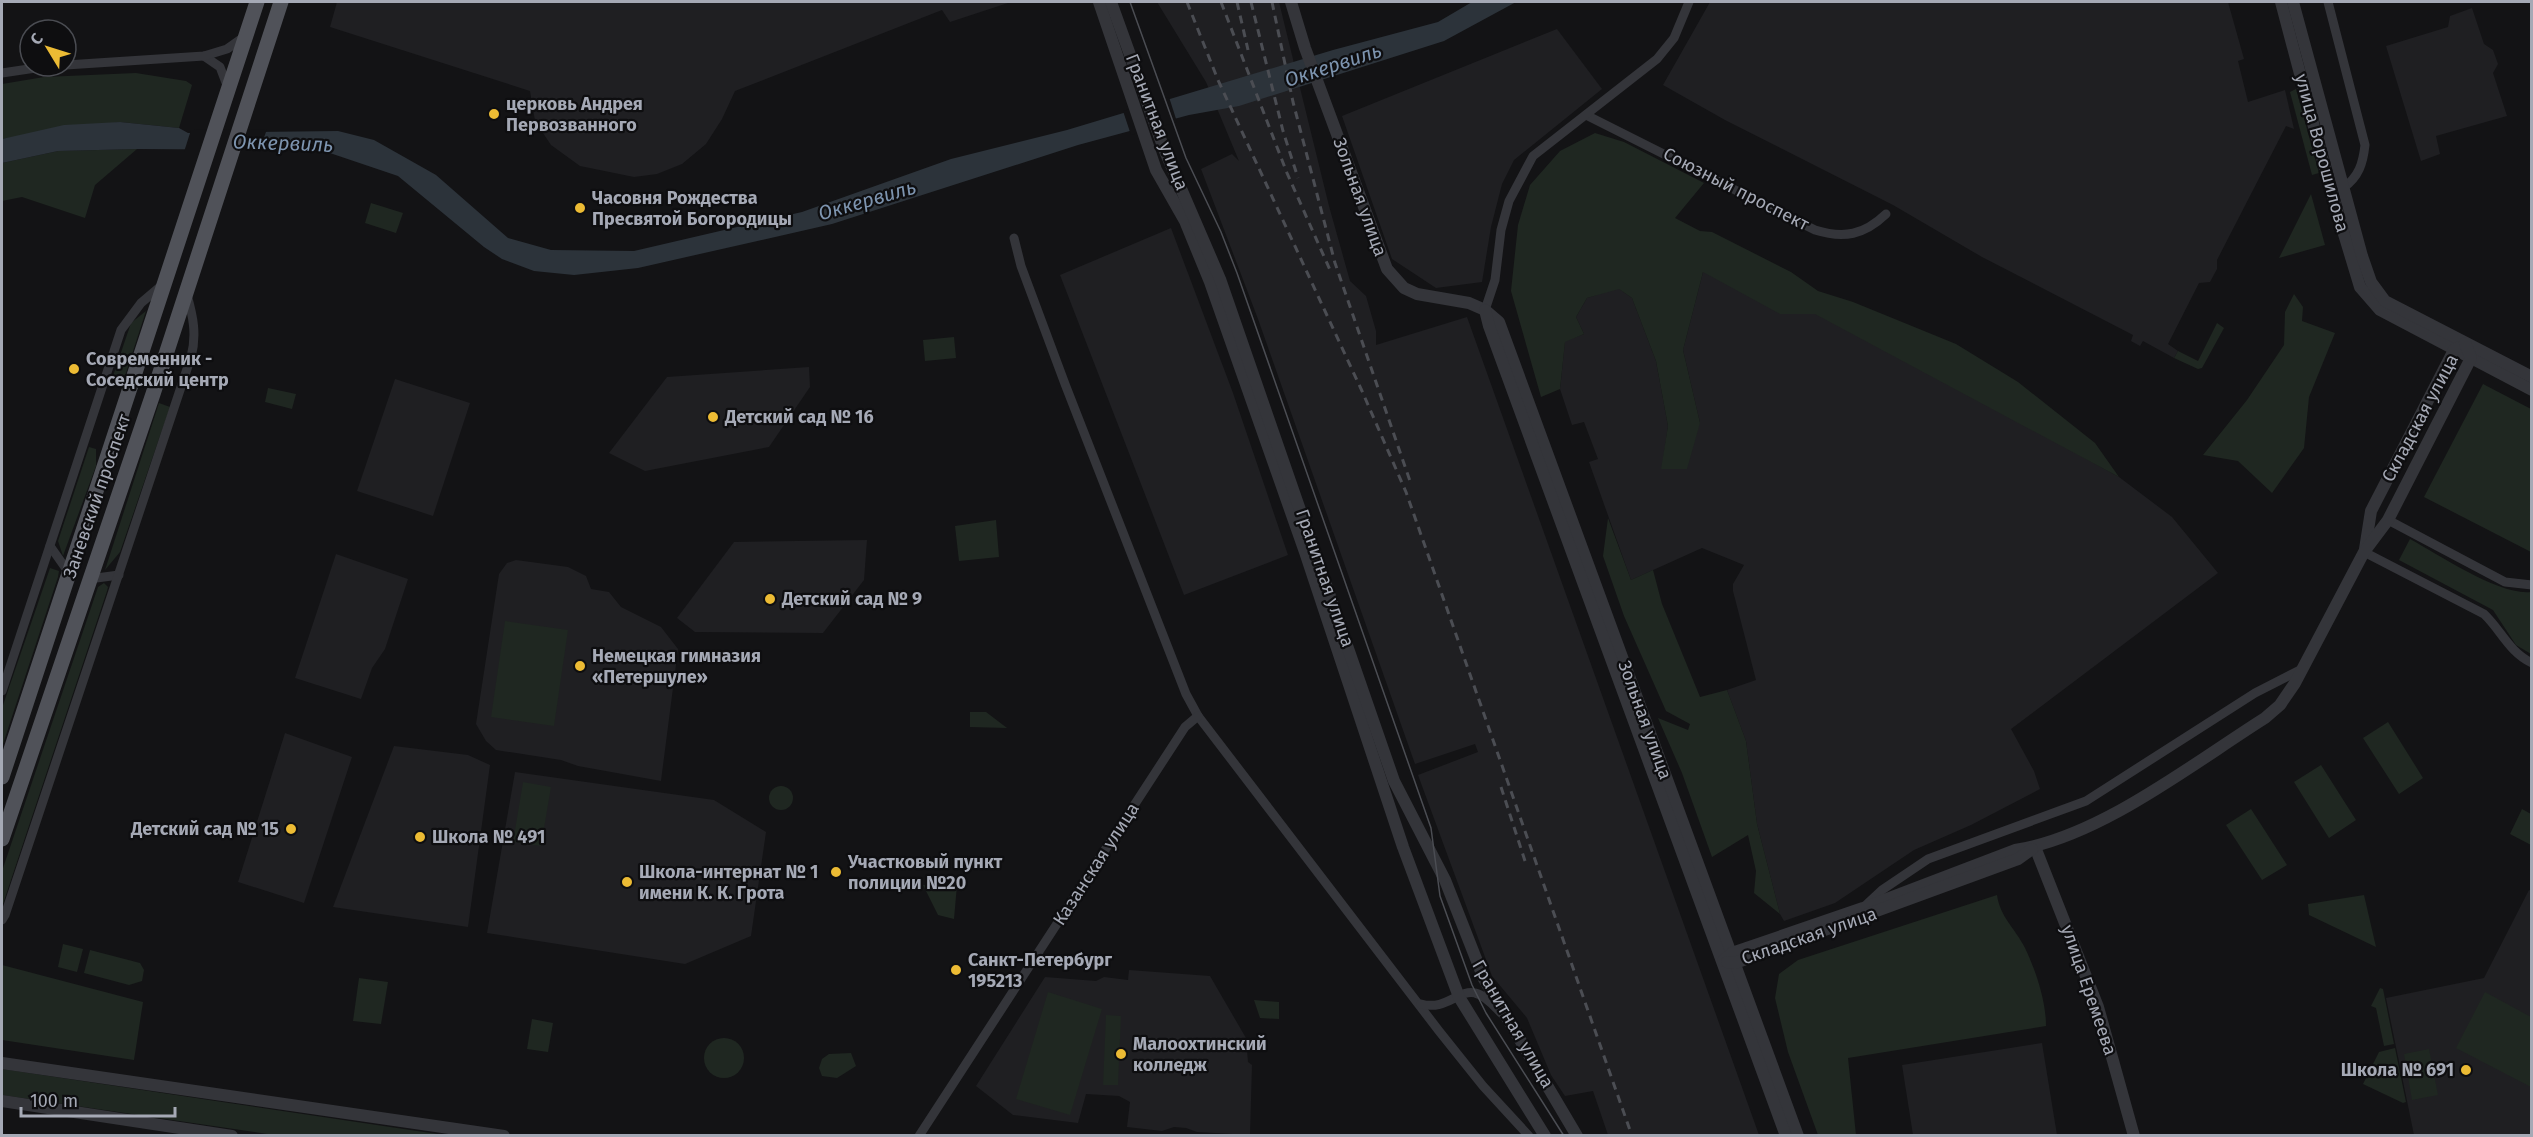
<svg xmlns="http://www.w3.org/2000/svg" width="2533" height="1137" font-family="'Fira Sans',sans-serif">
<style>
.built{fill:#1f1f22}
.green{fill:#1f2721}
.water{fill:#2c333a}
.pier{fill:#131315}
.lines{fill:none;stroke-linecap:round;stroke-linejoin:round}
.minor{stroke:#34353a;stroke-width:9}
.tertiary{stroke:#34353a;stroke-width:12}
.primary{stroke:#505259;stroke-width:15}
.tram{stroke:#4b4d53;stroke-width:1.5}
.rail{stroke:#4b4d53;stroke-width:3;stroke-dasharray:8 6;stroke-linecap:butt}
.poi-dot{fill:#ecbb34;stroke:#0e0e10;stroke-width:2}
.labels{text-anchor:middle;stroke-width:4.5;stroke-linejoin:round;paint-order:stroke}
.poi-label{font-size:18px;font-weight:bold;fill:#a5a9b5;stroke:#0e0e10;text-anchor:start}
.street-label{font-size:18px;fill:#a5a9b5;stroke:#0e0e10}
.water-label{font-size:20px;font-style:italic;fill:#7d94af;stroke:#0e0e10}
</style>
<rect width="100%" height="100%" fill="#131315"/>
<g class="built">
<polygon points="337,2 1011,2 950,22 942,10 735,91 722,119 706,144 682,164 657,174 634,177 580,166 551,145 535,121 530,91 330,27"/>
<polygon points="1157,2 1279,2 1329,206 1350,281 1366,296 1376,331 1376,345 1467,317 1759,1135 1608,1135 1593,1091 1565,1096 1551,1075 1527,1018 1492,976 1418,775 1478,752 1475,744 1415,764 1258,319 1201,169 1232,154 1239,161 1206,82"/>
<polygon points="1710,2 2228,2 2244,59 2238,61 2248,102 2285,90 2294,129 2286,126 2217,260 2217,269 2210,282 2199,283 2168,344 2178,351 2174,358 2143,341 2140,346 2131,341 2133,335 1982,257 1893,205 1725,120 1663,85"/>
<polygon points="2472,8 2484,44 2493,50 2498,64 2493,73 2507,116 2436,136 2440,154 2421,161 2386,46 2448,27 2450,16"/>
<polygon points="1557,29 1602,89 1514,160 1502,184 1491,227 1482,282 1436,288 1392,259 1342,116"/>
<polygon points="1171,228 1233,393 1288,555 1184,595 1060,275"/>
<polygon points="1715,253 2119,477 2172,517 2218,573 2011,729 2034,771 2040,789 1971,825 1914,850 1835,903 1784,921 1780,914 1757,824 1746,741 1727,690 1756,680 1733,591 1733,584 1744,565 1702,548 1631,580 1589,462 1598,459 1584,422 1572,425 1560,389 1565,341 1584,334 1576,317 1587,298 1618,288 1632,298 1656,361 1668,426 1662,468 1700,423 1683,350 1703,272"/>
<polygon points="809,367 810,387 769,447 645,471 609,453 667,377"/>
<polygon points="395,379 470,403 433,516 357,491"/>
<polygon points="867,540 864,580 823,633 695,632 677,618 734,542"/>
<polygon points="336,554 408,579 385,649 372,668 361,699 295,678"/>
<polygon points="516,560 568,567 586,576 591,589 609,592 621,607 661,627 678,649 661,781 578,766 561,760 496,750 486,741 476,724 499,574 507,563"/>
<polygon points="285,733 352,757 304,903 238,882"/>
<polygon points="394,746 468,755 490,765 468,927 333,907"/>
<polygon points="515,772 714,800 766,832 751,936 685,964 487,933"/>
<polygon points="2529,890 2531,891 2531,1135 2414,1135 2386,998 2484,978"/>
<polygon points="1129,970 1210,976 1246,1038 1248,1062 1252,1065 1250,1135 1197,1132 1186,1128 1174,1127 1162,1131 1127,1127 1130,1102 1119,1096 1086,1094 1078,1123 1013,1115 976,1086 1045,977 1096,981 1104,977 1128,980"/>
<polygon points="2042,1043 2057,1135 1913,1135 1902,1065"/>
</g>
<g class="green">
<polygon points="136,73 186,81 192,85 179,128 120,122 2,139 2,84 44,77"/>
<polygon points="2296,89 2319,173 2312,175 2290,92"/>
<polygon points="1595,133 1624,142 1704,183 1675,218 1700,231 1712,232 1791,272 1818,291 1853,302 1956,344 2018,382 2095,443 2119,477 1815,314 1780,314 1703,272 1683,350 1700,423 1687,469 1661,469 1668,426 1656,361 1632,298 1619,289 1587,298 1576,317 1584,334 1565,342 1560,389 1541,397 1511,291 1518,225 1530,185 1560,151"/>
<polygon points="137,149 95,185 85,218 22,197 2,201 2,163 58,151"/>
<polygon points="2311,194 2325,245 2279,258"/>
<polygon points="371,203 403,213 396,233 365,223"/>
<polygon points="2294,294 2303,307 2302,321 2335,333 2309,397 2304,448 2272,493 2238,461 2203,455 2247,400 2284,345 2285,312"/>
<polygon points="146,311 124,379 113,376 131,323"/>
<polygon points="2217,323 2224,328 2202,368 2198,369 2174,358 2178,351 2198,361"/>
<polygon points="954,337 956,358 925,361 923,340"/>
<polygon points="2483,384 2531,409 2531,552 2424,497"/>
<polygon points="268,388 296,394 292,409 265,402"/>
<polygon points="159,403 170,407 120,552 105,570"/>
<polygon points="89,447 96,449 96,466 63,556 58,541"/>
<polygon points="1608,518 1631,580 1653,570 1662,604 1700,697 1727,690 1746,741 1757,824 1780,914 1754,893 1756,871 1748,835 1712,857 1682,773 1658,718 1688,730 1690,724 1666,711 1624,616 1603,556"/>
<polygon points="996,520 999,557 959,561 955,526"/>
<path d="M 2410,539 C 2439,555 2500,596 2531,592 L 2531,654 L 2516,645 L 2493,610 L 2399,560 Z"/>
<polygon points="50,568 59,571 58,577 2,747 2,708"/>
<polygon points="104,583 108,587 107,591 2,907 2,871 98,587"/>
<polygon points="505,621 568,630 554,726 491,717"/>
<polygon points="970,712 986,712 1007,728 970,727"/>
<polygon points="2388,722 2423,778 2399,794 2363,738"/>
<polygon points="2321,765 2356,820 2329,838 2294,782"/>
<polygon points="523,782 551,787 541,846 513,842"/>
<circle cx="781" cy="798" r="12"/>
<polygon points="2251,809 2287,865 2262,880 2226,825"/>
<polygon points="2522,809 2531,814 2531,845 2510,834"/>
<polygon points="923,885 957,885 954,919 938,915"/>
<path d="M 1997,895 C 2000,917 2015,928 2025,948 C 2036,971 2046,1001 2046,1026 L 1848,1058 L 1856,1135 L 1818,1135 L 1788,1052 L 1775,998 L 1779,974 L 1798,960 Z"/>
<polygon points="2364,895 2376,947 2309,915 2308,904"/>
<polygon points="63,944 83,949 77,972 58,967"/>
<polygon points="90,950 140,963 144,970 142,981 129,985 84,973"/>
<polygon points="2,965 143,1002 134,1060 2,1040"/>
<polygon points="359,978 388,982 381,1024 353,1021"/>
<polygon points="2380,988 2383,989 2394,1044 2384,1046 2376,1008 2371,1006"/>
<polygon points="1048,992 1102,1009 1070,1115 1016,1099"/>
<polygon points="2485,992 2531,1017 2531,1087 2456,1048"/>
<polygon points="1254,1000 1279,1002 1279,1019 1260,1018"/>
<polygon points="1106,1015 1121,1016 1118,1085 1103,1085"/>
<polygon points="532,1019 553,1023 548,1052 527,1049"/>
<circle cx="724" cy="1058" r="20"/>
<polygon points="2395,1048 2406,1102 2403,1103 2363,1084 2379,1052"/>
<polygon points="2429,1049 2438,1095 2412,1100 2404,1054"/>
<polygon points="851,1053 856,1066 837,1078 822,1076 819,1068 822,1059 829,1054"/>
<polygon points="2,1069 444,1135 274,1135 2,1095"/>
</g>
<polygon class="water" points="1472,2 1516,2 1444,41 1239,106 1189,115 1078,145 832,224 638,268 574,275 534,271 502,259 484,247 398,176 321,150 137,149 58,151 2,163 2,139 64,125 120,122 179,128 188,133 338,131 374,140 436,175 508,238 551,250 634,251 802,212 951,159 1067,130 1333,50 1438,22"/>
<g class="pier">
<polygon points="1169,97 1177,122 1131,135 1123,111"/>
<polygon points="267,129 259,152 184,152 191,130"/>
</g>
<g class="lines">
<g class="minor">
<path d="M 2328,2 L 2365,145 C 2363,163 2359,177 2343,188"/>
<polyline points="204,56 220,67 228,88"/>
<polyline points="66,65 204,56 227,49 244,37"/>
<polyline points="2,73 49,66"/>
<path d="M 1586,115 L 1815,230 C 1844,239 1864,235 1886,214"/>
<polyline points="1014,238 1021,266 1065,384 1186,694 1198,716 1439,1031 1483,1086 1529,1136"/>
<polyline points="1485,310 1495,280 1501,230 1509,201 1533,156 1657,59 1674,38 1689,2"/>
<polyline points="2388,520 2505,582 2532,585"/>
<polyline points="50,546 69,573"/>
<path d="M 2364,552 L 2484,614 C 2501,630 2509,652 2532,663"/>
<polyline points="89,579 119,575"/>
<polyline points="2,691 121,330 141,303 161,286"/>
<polyline points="1867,904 1882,890 1928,859 2086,801 2255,693 2302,669"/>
<path d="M 2,920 L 5,915 L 191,357 C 197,335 193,316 187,295"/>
<path d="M 1421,1004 C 1446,1011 1459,989 1475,993 C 1485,995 1494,1006 1501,1013"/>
<polyline points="919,1136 1185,727 1198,716"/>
</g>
<g class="tertiary">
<polyline points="1099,2 1156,170 1185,221 1210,282 1305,552 1403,847 1459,997 1545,1136"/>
<polyline points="1111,2 1164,149 1220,279 1394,781 1445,880 1484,979 1577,1136"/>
<polyline points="1291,2 1305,48 1387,269 1404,288 1417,294 1469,303 1485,310 1499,322 1798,1136"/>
<polyline points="2281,2 2331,191 2360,287 2380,310 2532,390"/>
<polyline points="2293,2 2362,256 2371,282 2385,301 2532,377"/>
<polyline points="1485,310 1489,326 1786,1136"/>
<polyline points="2365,549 2371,511 2454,350 2459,347"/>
<polyline points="2035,847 2098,1007 2134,1136"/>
<path d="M 1723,961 L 1732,953 L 1863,908 L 2015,850 C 2100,837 2192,764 2265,718 L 2280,705 L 2295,683 L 2364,552 L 2388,520 L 2471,358 L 2465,343"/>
<polyline points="1727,962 1735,963 2018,859 2032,849"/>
<polyline points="2,1063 504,1136"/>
<polyline points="2,1101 232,1136"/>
</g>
<g class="primary">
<polyline points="2,777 257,2"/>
<polyline points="2,839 153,394 281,2"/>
</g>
<polyline class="tram" points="1130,2 1186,158 1221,232 1237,273 1431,828 1440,896 1472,985 1486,1013 1564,1136"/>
<g class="rail">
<polyline points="1187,2 1218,80 1362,391 1406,492 1632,1136"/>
<polyline points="1221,2 1287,173 1330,270"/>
<polyline points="1237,2 1248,50"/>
<polyline points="1251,2 1283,131 1298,178"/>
<polyline points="1272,2 1293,102 1335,263 1410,481"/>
<polyline points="1501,787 1525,861"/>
</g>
</g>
<g class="poi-dot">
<circle cx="494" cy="114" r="6"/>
<circle cx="580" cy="208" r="6"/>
<circle cx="74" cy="369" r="6"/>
<circle cx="713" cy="417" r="6"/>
<circle cx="770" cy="599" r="6"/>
<circle cx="580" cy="666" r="6"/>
<circle cx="291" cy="829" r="6"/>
<circle cx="420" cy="837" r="6"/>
<circle cx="836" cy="872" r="6"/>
<circle cx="627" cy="882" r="6"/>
<circle cx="956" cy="970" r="6"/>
<circle cx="1121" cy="1054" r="6"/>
<circle cx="2466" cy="1070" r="6"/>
</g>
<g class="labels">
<g class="poi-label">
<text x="506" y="110">церковь Андрея<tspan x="506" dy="21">Первозванного</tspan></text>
<text x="592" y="204">Часовня Рождества<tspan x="592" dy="21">Пресвятой Богородицы</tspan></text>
<text x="86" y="365">Современник -<tspan x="86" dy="21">Соседский центр</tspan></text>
<text x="725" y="423">Детский сад № 16</text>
<text x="782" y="605">Детский сад № 9</text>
<text x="592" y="662">Немецкая гимназия<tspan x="592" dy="21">«Петершуле»</tspan></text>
<text x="279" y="835" text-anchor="end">Детский сад № 15</text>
<text x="432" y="843">Школа № 491</text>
<text x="848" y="868">Участковый пункт<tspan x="848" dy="21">полиции №20</tspan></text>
<text x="639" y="878">Школа-интернат № 1<tspan x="639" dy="21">имени К. К. Грота</tspan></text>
<text x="968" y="966">Санкт-Петербург<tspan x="968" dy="21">195213</tspan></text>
<text x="1133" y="1050">Малоохтинский<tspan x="1133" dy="21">колледж</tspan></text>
<text x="2454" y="1076" text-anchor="end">Школа № 691</text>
</g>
<g class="street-label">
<text transform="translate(1157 122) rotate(69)" y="6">Гранитная улица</text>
<text transform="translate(2322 153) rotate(75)" y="6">улица Ворошилова</text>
<text transform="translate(1736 189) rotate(27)" y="6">Союзный проспект</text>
<text transform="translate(1360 197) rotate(70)" y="6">Зольная улица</text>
<text transform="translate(2420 418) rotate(-62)" y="6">Складская улица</text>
<text transform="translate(97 496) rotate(-71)" y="6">Заневский проспект</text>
<text transform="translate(1325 578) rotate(71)" y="6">Гранитная улица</text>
<text transform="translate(1645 720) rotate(70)" y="6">Зольная улица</text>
<text transform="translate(1096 864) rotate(-57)" y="6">Казанская улица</text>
<text transform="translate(1809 936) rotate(-19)" y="6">Складская улица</text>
<text transform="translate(2089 990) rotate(71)" y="6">улица Еремеева</text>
<text transform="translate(1513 1024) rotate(60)" y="6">Гранитная улица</text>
</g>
<g class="water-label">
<text transform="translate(1333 65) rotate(-18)" y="7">Оккервиль</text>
<text transform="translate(283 143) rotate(2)" y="7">Оккервиль</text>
<text transform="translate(867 200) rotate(-16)" y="7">Оккервиль</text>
</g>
</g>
<rect width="2533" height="1137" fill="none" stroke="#a5a9b5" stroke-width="6"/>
<g transform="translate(48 48) rotate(308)"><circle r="28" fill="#0e0e10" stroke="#4a4c52" stroke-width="1.5"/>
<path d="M0-4.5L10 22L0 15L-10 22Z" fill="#ecbb34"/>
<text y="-9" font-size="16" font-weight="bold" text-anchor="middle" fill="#a5a9b5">С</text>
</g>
<path d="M21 1107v9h154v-9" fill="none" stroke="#a5a9b5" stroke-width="3"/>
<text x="30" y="1107" font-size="18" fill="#a5a9b5" stroke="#0e0e10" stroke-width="4.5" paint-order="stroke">100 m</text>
</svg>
